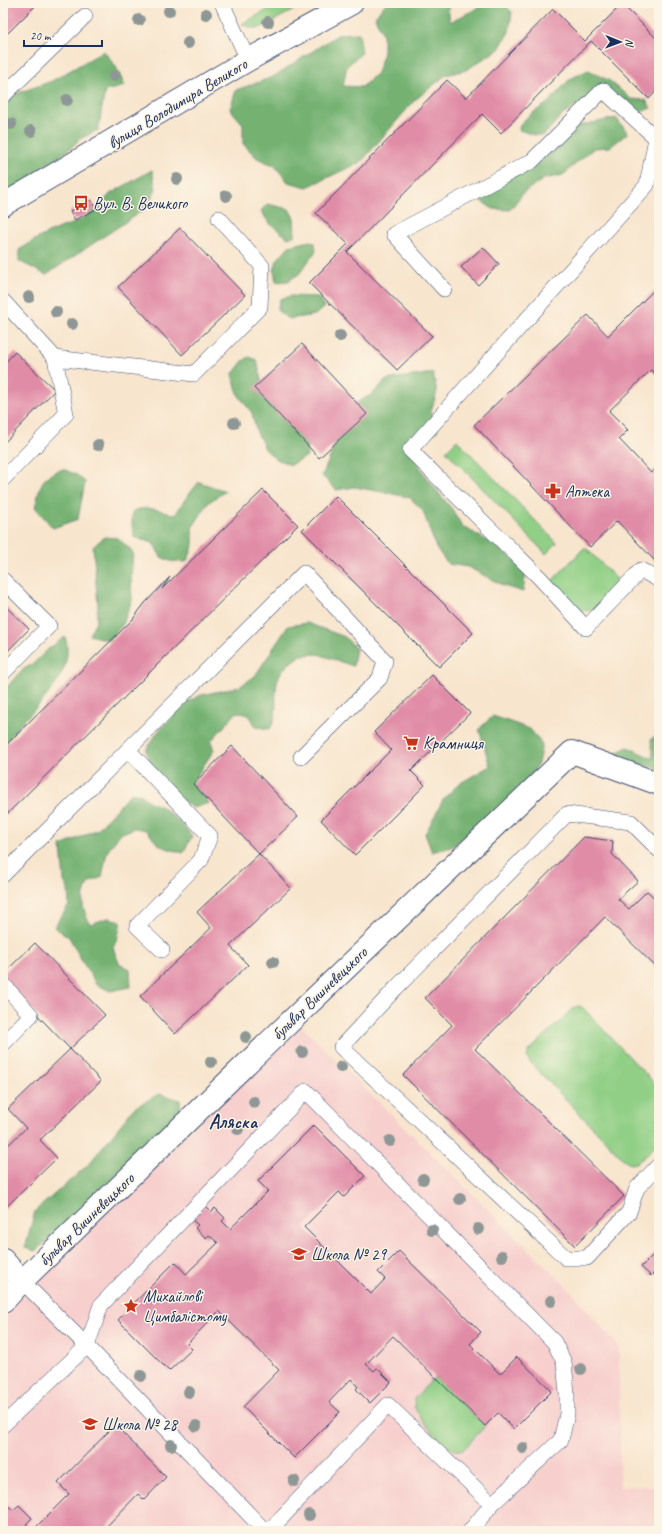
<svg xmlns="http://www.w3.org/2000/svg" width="662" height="1534" font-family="Caveat,sans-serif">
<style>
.built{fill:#f7d0ce}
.green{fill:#90cf85;stroke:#567f72}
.forest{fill:#74b272;stroke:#487068}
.building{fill:#e18ca7}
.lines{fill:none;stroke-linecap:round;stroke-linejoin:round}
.service-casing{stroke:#3c4a6f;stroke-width:16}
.pedestrian-casing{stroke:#3c4a6f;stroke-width:24}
.minor-casing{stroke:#3c4a6f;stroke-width:24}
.service{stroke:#fff;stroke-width:15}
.pedestrian{stroke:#fff;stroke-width:22}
.minor{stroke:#fff;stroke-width:22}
.tree{fill:#8e9795}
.labels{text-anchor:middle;stroke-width:3;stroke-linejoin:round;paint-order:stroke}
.street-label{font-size:17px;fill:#1b2f5e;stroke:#fcf5e5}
.poi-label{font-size:17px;fill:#1b2f5e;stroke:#fcf5e5;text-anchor:start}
.quarter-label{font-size:19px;font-weight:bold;fill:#1b2f5e;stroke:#fcf5e5}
</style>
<rect width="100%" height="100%" fill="#fcf5e5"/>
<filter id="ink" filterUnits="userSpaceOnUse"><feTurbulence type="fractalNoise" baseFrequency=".025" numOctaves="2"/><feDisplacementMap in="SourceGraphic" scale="8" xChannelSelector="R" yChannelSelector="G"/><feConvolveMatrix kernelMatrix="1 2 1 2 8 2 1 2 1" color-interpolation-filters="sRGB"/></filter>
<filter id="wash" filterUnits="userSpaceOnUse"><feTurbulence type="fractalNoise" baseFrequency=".012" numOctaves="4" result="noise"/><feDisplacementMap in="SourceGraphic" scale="16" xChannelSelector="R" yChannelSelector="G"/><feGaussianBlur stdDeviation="0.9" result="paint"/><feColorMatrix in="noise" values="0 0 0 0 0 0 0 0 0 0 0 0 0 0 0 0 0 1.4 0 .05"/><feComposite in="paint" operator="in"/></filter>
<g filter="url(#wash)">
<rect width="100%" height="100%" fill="#f8e5cd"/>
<polygon class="built" points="297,1022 571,1291 619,1347 620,1487 659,1486 659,1531 3,1531 3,1317"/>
<g class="green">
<polygon points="280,3 307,3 260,28 251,28 242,24"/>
<polygon points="457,440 557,543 546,554 446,451"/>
<polygon points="585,547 621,583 597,610 579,611 550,583"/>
<path d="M 578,1006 L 582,1007 L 659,1088 L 659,1141 C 651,1149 638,1168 627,1163 L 530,1062 L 527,1057 L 529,1051 L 574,1008 Z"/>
<polygon points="435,1377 485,1426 463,1450 454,1450 446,1445 434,1434 421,1419 415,1408 414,1399"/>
</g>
<g class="forest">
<polygon points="386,3 450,3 448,6 450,22 484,5 503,3 512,12 509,32 499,49 466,70 446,75 415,100 361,162 307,187 288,182 275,166 257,158 243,144 243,124 230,109 236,90 273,77 339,34 359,33 362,53 347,66 343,86 362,87 377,73 383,55 383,35 375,17"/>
<polygon points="104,51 116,67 125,86 105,91 98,130 80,139 65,153 33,176 15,187 3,191 3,109 15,94 52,81"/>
<path d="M 588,70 L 610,81 L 631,99 L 646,100 L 651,108 C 631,116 626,113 608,102 L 591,107 L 576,106 L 560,117 L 544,135 L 534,135 L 519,130 L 520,124 L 531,114 L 548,103 L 570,79 Z"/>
<polygon points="616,118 628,133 610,147 594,148 563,175 544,179 524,192 510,210 493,209 481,201 491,184 504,166 518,162 573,127"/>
<polygon points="152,170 156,190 145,209 46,275 19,261 19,250 38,238 59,228 75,223 95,211 110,194"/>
<polygon points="267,204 289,209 294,218 295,235 288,238 269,223 261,211"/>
<polygon points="310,241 315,243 316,251 299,274 288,281 276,282 274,270 277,260 289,246"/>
<polygon points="291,296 318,297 324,307 315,315 288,319 277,310 280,299"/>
<polygon points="249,357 257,360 262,385 306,439 307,456 291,465 274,458 265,449 256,430 252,413 239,396 232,375 243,361"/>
<polygon points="433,373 437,392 431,411 438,430 422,442 417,462 427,479 452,509 462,526 496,546 512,558 526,572 523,592 504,586 468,567 448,564 436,548 423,511 409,497 355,487 336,490 322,476 338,439 355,404 372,394 386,380"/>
<path d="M 63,469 L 77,475 L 85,482 L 78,519 L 53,528 L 35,507 C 41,485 39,477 63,469 Z"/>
<path d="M 199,482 L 226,491 L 209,502 L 192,528 C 194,543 194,549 186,562 L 170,561 L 161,557 L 153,543 L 134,537 L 132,526 L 132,512 C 146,504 161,511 175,515 L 186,498 Z"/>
<polygon points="104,537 118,538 133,552 131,578 132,600 123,624 109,640 89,635 96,621 98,606 93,547"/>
<path d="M 307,623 L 345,637 L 356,649 L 353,666 L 318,654 L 301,655 C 295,659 283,668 280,674 C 271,691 281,714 270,729 L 256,727 L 249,715 L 237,712 L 211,741 L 214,750 L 192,783 L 209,803 L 194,808 L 176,799 L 152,768 L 146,750 L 157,733 L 183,704 L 201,695 L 239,687 L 255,676 L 288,626 Z"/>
<path d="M 65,637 C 77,672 38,705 17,728 C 11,734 7,742 3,749 L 3,696 L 7,687 L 21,671 L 34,663 L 47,650 Z"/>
<polygon points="493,716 530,729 542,744 538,764 527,782 484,824 451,847 432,852 425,834 443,800 457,785 490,766 479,729"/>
<polygon points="659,728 659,780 654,767 627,762 615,753 628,747 653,759 651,739 658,735"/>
<path d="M 131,793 L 141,795 L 150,802 L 162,807 L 181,823 L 192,836 L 183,853 L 163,847 L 157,843 L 146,830 L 135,828 L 120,834 L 107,852 L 102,877 L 88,883 C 81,902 81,905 90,924 L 108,918 L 121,921 L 118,937 L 113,948 L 119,963 L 130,969 L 131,987 L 110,991 L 96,984 L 82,961 L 69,937 L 54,927 L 69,905 L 68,889 L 64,881 L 61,846 L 98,829 Z"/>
<polygon points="159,1094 180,1100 181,1111 160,1149 131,1190 97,1189 95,1212 51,1238 35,1251 25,1248 35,1211 88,1165 134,1108"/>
</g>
<g id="blocks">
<g class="building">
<polygon points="3,3 38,3 3,38"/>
<polygon points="622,4 659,41 659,88 649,99 591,41 501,133 482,114 347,252 432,336 397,370 309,283 348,244 316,213 447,80 466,98 553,9 585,41"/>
<polygon points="91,200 96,209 75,220 70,211"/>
<polygon points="180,228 245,295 182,355 118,287"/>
<polygon points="483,247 499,264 478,285 461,267"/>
<polygon points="653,291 659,297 659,377 651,370 609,411 628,430 619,439 651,473 659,466 659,558 655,561 617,521 590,547 474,425 588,315 608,336"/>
<polygon points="302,344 367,414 319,458 254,388"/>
<polygon points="15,352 55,390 3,444 3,365"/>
<polygon points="263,490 298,525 3,818 3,748 133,619 145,603 170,577 162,589"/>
<polygon points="336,496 473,633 439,667 302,530"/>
<polygon points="3,604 29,629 3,656"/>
<polygon points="432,675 470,713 411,771 425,785 355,855 321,820 391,750 374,732"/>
<polygon points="232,746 298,817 259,854 291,888 230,946 248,965 175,1034 140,996 211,928 197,912 259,854 193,784"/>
<polygon points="584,837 613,841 612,854 638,881 618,899 629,909 647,891 659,902 659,970 605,917 475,1049 624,1196 575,1246 403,1075 452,1025 425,998"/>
<polygon points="35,943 105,1015 70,1049 3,979 3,974"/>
<polygon points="70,1049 101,1081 40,1140 57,1158 3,1210 3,1150 26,1128 8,1109"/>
<polygon points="314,1125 365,1176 344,1197 339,1192 304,1227 371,1294 385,1279 378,1272 399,1251 481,1332 470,1344 500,1374 517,1357 552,1391 514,1429 498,1413 485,1426 393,1336 366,1364 374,1371 377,1368 391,1382 370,1403 356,1389 358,1387 351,1379 329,1402 340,1412 294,1458 243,1407 279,1370 219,1311 187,1344 192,1349 169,1371 118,1320 131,1306 175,1262 186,1274 218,1243 209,1235 206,1238 195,1228 198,1225 191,1219 205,1206 211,1212 215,1208 225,1218 222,1221 230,1229 268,1191 258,1181"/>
<polygon points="659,1249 659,1276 655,1272 651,1276 641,1267"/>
<polygon points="115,1425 166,1477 144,1500 138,1494 105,1528 108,1531 3,1531 3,1509 7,1505 13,1510 19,1505 32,1518 26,1524 33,1530 69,1494 58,1483"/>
</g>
</g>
</g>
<g filter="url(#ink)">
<use href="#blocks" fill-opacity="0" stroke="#3c4a6f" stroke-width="1"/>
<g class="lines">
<g class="service-casing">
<g id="service">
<polyline points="222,3 248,60"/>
<polyline points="3,96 85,16"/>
<polyline points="659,135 656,138 647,185 410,450 540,578 586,628 641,570 659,580"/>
<polyline points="444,289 394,234 532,161 603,90 656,138"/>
<polyline points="3,301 55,358 66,414 3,479"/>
<polyline points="55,358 194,374 260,307 262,266 219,218"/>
<polyline points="3,580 49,626 3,673"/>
<polyline points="128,750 210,836 201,860 137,926 162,950"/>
<polyline points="659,850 631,822 567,814 396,988 341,1047 566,1258 587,1258 629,1212 637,1188 659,1165"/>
<polyline points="3,875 304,573 385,661 380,678 301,757"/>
<polyline points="3,984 31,1015 3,1044"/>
<polyline points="22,1281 87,1346 265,1531"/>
<polyline points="3,1425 87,1346 101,1305 306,1091 554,1342 564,1362 567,1393 567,1414 561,1440 492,1504 388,1405 269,1531"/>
<polyline points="470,1531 492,1504"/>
</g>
</g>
<g class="pedestrian-casing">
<g id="pedestrian">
<polyline points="3,1260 22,1281"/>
<polyline points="3,1302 22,1281 270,1041 572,752 659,784"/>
</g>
</g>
<g class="minor-casing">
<polyline id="minor" points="3,205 248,60 352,3"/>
</g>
<use href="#service" class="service"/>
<use href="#pedestrian" class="pedestrian"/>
<use href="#minor" class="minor"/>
</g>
<g class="tree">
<circle cx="169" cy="11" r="6"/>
<circle cx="206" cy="14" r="6"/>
<circle cx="139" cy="20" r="6"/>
<circle cx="268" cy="22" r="6"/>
<circle cx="188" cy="43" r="6"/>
<circle cx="114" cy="76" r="6"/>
<circle cx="67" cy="100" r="6"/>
<circle cx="11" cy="124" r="6"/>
<circle cx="31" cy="131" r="6"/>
<circle cx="177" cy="179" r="6"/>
<circle cx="226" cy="196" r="6"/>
<circle cx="29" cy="297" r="6"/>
<circle cx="56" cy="312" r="6"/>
<circle cx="72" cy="324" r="6"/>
<circle cx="340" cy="336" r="6"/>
<circle cx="234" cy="423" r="6"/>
<circle cx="98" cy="445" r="6"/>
<circle cx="273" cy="962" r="6"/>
<circle cx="246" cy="1037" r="6"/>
<circle cx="302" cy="1052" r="6"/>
<circle cx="211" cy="1062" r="6"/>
<circle cx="341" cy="1067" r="6"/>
<circle cx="254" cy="1102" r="6"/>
<circle cx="238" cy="1129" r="6"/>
<circle cx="390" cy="1141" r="6"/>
<circle cx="423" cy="1179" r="6"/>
<circle cx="460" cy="1199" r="6"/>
<circle cx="478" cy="1229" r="6"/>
<circle cx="432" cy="1230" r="6"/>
<circle cx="502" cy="1256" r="6"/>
<circle cx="551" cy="1301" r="6"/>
<circle cx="581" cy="1369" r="6"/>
<circle cx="141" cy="1376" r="6"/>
<circle cx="189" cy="1392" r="6"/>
<circle cx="196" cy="1426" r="6"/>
<circle cx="171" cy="1445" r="6"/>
<circle cx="523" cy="1448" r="6"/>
<circle cx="294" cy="1481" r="6"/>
<circle cx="309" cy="1515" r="6"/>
</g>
</g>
<defs>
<g id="bus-bare" transform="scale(1.2)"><path d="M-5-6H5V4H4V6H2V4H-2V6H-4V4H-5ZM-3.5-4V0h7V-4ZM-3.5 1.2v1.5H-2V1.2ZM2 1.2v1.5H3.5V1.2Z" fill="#c8321e" stroke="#fcf5e5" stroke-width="2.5" paint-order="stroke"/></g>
<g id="pharmacy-bare" transform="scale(1.2)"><path d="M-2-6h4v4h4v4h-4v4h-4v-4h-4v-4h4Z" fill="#c8321e" stroke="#fcf5e5" stroke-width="2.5" paint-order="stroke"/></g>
<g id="supermarket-bare" transform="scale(1.2)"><path d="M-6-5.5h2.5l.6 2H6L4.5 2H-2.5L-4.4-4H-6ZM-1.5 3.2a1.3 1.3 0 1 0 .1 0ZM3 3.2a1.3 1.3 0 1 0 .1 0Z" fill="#c8321e" stroke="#fcf5e5" stroke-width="2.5" paint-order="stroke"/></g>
<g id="school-bare" transform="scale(1.2)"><path d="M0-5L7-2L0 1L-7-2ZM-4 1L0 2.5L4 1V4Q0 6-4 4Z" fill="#c8321e" stroke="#fcf5e5" stroke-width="2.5" paint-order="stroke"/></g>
<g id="sight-bare" transform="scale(1.2)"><path d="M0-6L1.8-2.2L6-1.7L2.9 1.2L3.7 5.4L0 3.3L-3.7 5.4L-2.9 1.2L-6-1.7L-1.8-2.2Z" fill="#c8321e" stroke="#fcf5e5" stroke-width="2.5" paint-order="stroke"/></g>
</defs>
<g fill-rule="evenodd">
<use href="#bus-bare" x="81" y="203"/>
<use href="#pharmacy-bare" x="553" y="491"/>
<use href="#supermarket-bare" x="411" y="743"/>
<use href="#school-bare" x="299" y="1254"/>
<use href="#sight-bare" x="131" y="1306"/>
<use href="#school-bare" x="90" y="1424"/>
</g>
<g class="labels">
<g class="street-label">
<text transform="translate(177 103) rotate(-31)" y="6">вулиця Володимира Великого</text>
<text transform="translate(319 993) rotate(-44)" y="6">бульвар Вишневецького</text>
<text transform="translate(86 1219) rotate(-44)" y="6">бульвар Вишневецького</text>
</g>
<g class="poi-label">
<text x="93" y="209">Вул. В. Великого</text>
<text x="565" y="497">Аптека</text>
<text x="423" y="749">Крамниця</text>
<text x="311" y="1260">Школа № 29</text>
<text x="143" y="1302">Михайлові<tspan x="143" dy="20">Цимбалістому</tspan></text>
<text x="102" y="1430">Школа № 28</text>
</g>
<g class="quarter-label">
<text x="233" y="1128">Аляска</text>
</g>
</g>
<rect width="662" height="1534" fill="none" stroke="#fcf5e5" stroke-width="16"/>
<g transform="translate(620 42) rotate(91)" stroke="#fcf5e5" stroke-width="3" paint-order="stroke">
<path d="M0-3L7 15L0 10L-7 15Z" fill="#1b2f5e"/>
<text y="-6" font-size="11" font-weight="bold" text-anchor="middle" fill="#1b2f5e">N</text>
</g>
<path d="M24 40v6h78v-6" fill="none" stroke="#1b2f5e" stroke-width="2"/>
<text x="30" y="40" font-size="12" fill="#1b2f5e" stroke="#fcf5e5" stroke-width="3" paint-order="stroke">20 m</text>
</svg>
